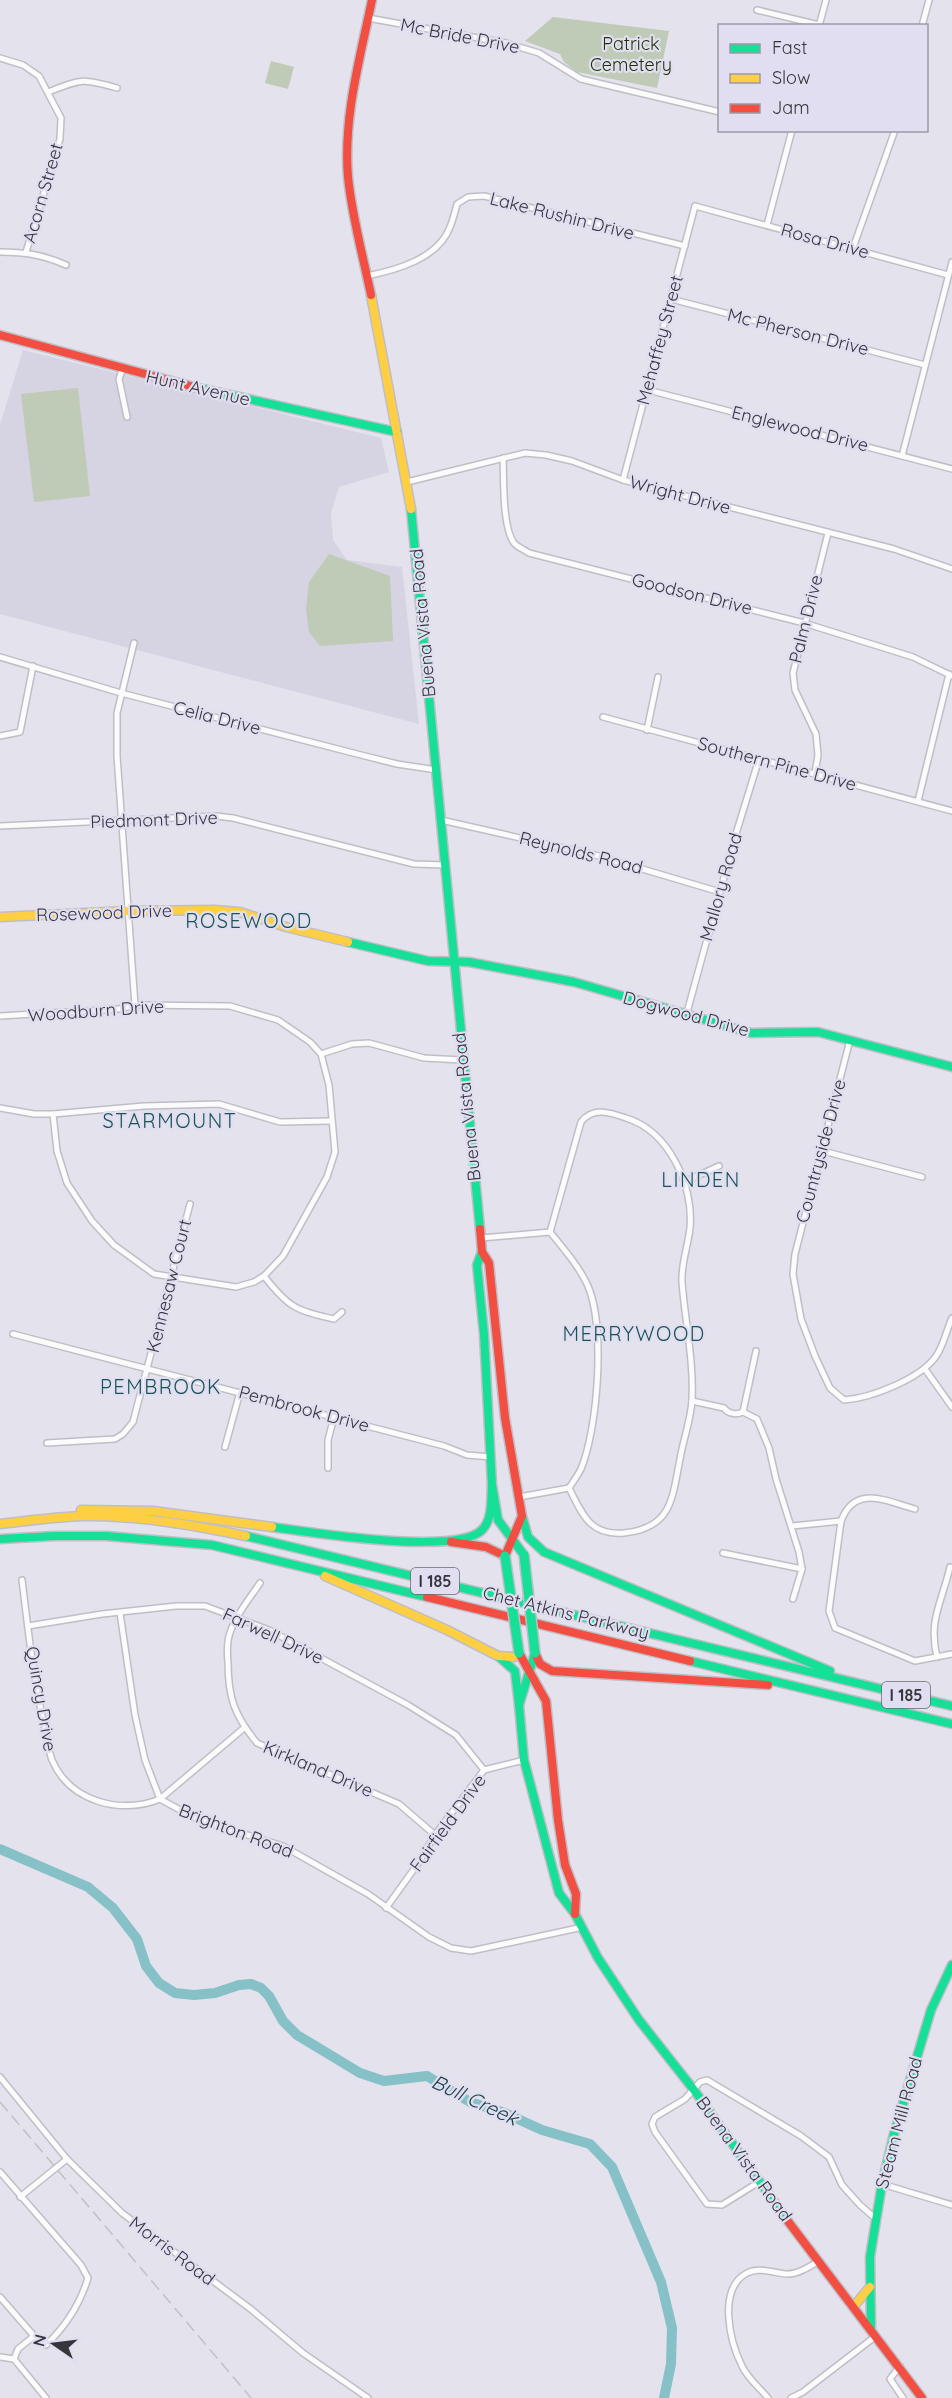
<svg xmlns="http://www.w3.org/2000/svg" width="952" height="2398" font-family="Quicksand,sans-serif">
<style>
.education{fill:#d6d3e3}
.green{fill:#bfcbb6}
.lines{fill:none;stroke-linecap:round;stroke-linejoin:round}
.river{stroke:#86c1c8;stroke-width:10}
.street-casing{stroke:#bfbec6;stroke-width:8}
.fast-casing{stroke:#bfbec6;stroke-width:11}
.slow-casing{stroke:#bfbec6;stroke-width:11}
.jam-casing{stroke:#bfbec6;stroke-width:11}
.street{stroke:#fbfbfc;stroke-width:5}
.fast{stroke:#16e098;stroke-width:8}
.slow{stroke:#ffcf43;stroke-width:8}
.jam{stroke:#f24e42;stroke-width:8}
.rail{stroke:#c1c0c3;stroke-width:1.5;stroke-dasharray:12 6;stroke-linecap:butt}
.fast-bridge-casing{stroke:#bfbec6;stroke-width:12;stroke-linecap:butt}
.fast-bridge{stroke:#16e098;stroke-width:9}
.labels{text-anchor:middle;stroke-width:4.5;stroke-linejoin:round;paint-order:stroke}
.shield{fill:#e0def0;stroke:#696872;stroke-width:1.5}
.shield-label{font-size:16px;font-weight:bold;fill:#36353c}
.street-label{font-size:18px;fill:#36353c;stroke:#e0def0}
.park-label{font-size:18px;fill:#1e3006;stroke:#e0def0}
.neighbourhood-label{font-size:20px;letter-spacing:1.5px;fill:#185455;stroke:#e0def0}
.water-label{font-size:20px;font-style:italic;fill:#173f42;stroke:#e0def0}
</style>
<rect width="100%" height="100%" fill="#e4e2ec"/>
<polygon class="education" points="23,350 381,438 389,472 339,487 331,513 333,540 347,560 402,567 419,724 0,614 0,425"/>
<g class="green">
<polygon points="553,17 669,31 657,88 577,72 564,62 560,54 525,41"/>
<polygon points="271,61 294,67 288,89 265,83"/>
<polygon points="78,388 90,496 34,502 21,394"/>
<polygon points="329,554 390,576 393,641 320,646 309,632 306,609 309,582"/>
</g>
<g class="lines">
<polyline class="river" points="0,1849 88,1887 113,1908 137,1939 146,1966 159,1983 175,1993 194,1995 215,1993 239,1985 251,1984 261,1988 269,1996 283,2021 297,2035 360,2073 384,2081 427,2076 470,2102 505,2113 542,2130 590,2144 612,2167 661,2282 672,2328 671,2364 664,2398"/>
<g class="street-casing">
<g id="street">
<polyline points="757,10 819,25"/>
<polyline points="368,18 506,43 539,53 581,79 720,112"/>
<polyline points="819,26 826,0"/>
<polyline points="922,26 929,0"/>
<polyline points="0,58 23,65 39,76 61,118 60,139 26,252"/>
<path d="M 48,92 C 82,79 82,78 117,88"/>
<polyline points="767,225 792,130"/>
<polyline points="853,248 895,130"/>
<path d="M 0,252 C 25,252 44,255 66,265"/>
<path d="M 367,276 C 396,270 438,259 450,227 C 453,220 455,212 457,204 L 468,197 L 484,196 L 685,246"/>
<polyline points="671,299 925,365"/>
<polyline points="122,370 119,379 127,417"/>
<polyline points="648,390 952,469"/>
<polyline points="902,456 952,262"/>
<path d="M 503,458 C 504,478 502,527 514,543 C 517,547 525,550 529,553 L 804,623 L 913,657 L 952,676"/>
<polyline points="623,480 695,206 948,275"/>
<polyline points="407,482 525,453 546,455 572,461 623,480 894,549 952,569"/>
<polyline points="134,643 117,713 117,756 135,1005"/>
<polyline points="0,657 121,693 361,755 397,764 437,770"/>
<polyline points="603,717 952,811"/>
<polyline points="647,730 658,677"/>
<polyline points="0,736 20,732 33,666"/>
<polyline points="815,773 818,755 816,734 795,690 793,673 828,533"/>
<polyline points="918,801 949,674"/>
<polyline points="441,820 595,855 720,892"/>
<polyline points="0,826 216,816 233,818 414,864 446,865"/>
<polyline points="0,1016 119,1009 135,1005 230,1006 278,1020 310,1042 321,1054 329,1085 335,1152 327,1177 283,1256 264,1276 254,1282 236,1287 154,1274 114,1245 92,1221 67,1183 57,1151 53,1114"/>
<polyline points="686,1016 735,837 759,759"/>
<path d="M 850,1040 L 795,1254 L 793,1274 L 801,1319 L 815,1356 L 830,1388 L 844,1400 C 871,1398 924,1378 938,1353 C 944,1343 947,1329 952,1318"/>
<polyline points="321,1054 352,1044 369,1043 424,1058 462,1060"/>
<polyline points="0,1108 34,1114 53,1114 144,1106 219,1104 280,1122 331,1121"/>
<polyline points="823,1151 922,1177"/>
<polyline points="684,1182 719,1166"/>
<path d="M 550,1232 L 581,1122 C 593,1107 609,1112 626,1118 C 669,1131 694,1186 690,1228 C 688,1246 681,1264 682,1282 C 685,1321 694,1361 692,1400 C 691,1420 683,1440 680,1459 C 672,1499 672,1528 624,1533 C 589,1536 582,1513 569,1488"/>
<path d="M 481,1238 L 550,1232 C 563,1248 578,1265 587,1284 C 606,1324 598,1428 581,1469 C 578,1475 573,1482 569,1488"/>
<path d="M 264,1276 C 288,1307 296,1311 334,1319 L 342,1312"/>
<polyline points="13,1334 444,1446 467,1455 491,1457"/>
<polyline points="925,1369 952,1407"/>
<path d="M 692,1401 L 724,1408 C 728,1414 737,1415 743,1412 L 757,1419 L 769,1448 L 776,1479 L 799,1552 L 802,1569 L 793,1599"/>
<polyline points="743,1412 756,1351"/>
<polyline points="47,1443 115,1439 123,1434 133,1422 190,1204"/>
<polyline points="225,1447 240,1392"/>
<polyline points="328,1468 328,1440 334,1417"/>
<polyline points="519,1497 569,1488"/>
<path d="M 915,1509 C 886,1501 855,1484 841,1521 L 829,1611 L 835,1628 L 915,1661 L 952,1654"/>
<polyline points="792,1526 841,1521"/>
<polyline points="723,1553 802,1569"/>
<path d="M 22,1580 C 28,1628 33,1677 44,1724 C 47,1736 48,1749 52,1760 C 70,1802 121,1815 160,1799 L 244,1728"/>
<path d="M 260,1583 C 250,1598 237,1613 231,1630 C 227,1639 227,1652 228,1662 C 228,1697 234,1715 257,1743 L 399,1804 L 435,1835"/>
<polyline points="120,1613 135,1715 145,1760 160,1799 191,1816 209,1823 283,1846 368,1894 429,1937 451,1948 471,1951 583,1927"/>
<polyline points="28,1626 102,1614 176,1606 205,1606 269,1630 408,1705 456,1735 484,1770"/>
<path d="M 937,1657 C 928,1620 942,1602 950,1567"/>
<polyline points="386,1908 417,1865 435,1835 484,1770 524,1760"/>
<polyline points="0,2077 67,2159 122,2213 252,2310 303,2353 368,2398"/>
<path d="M 0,2172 L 81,2265 L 88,2278 C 80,2304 66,2326 46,2345 L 34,2336 L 0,2297"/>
<polyline points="759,2182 722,2205 707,2204 655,2132 652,2124 655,2117 685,2099 700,2082 707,2080 801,2136 829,2157 842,2185 860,2205 875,2218"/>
<polyline points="882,2184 952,2205"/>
<polyline points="20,2197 67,2159"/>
<polyline points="0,2357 14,2359 46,2398"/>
<polyline points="14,2359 18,2349 34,2336"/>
<polyline points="900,2366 890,2379 903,2398"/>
<path d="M 768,2398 C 759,2387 748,2379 742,2366 C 730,2342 717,2289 747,2273 C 759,2266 776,2274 788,2274 C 798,2274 809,2267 817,2262"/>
<polyline points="791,2398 803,2392 876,2336"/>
</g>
</g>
<g class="fast-casing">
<g id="fast">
<polyline points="194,387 397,432"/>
<polyline points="411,509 480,1229"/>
<polyline points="348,942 428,961 469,962 574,982 751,1033 818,1032 952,1067"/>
<polyline points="482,1252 477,1265 484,1334 492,1485 498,1520 524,1555"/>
<polyline points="522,1516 528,1537 544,1552 830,1671"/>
<path d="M 272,1527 C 309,1532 456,1556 482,1530 C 493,1519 491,1499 492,1485"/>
<polyline points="246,1536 952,1706"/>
<polyline points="0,1539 54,1536 106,1536 212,1545 427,1597"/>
<polyline points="535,1653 519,1705 524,1760 559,1893 575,1914 598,1958 639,2020 694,2090 787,2220"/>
<polyline points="498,1656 515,1671 519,1705"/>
<polyline points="690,1661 952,1724"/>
<polyline points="871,2328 870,2257 882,2184 894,2134 931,2010 952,1965"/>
</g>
</g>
<g class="slow-casing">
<g id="slow">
<polyline points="371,295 411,509"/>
<polyline points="0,917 129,911 214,910 240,912 286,927 348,942"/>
<polyline points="81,1510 153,1511 272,1527"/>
<path d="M 0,1524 C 27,1521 55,1517 82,1516 C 137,1515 192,1525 246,1536"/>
<polyline points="325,1576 447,1630 498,1656 514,1657 519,1653"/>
<polyline points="854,2306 870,2287"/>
</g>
</g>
<g class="jam-casing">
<g id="jam">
<path d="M 371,295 C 363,256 352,217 348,177 C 343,118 360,58 372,0"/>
<polyline points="0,335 194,387"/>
<polyline points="480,1229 482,1252 489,1263 505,1418 522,1516 505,1556"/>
<polyline points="451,1542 486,1547 505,1556"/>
<polyline points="427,1597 690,1661"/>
<polyline points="519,1653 546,1701 558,1820 565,1865 576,1894 575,1914"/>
<polyline points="535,1653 540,1664 552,1671 768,1685"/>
<polyline points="787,2220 922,2398"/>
</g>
</g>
<use href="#street" class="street"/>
<use href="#fast" class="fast"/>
<use href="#slow" class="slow"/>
<use href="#jam" class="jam"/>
<polyline class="rail" points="0,2102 251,2398"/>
<g class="fast-bridge-casing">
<g id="fast-bridge">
<polyline points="524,1555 535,1653"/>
<polyline points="505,1556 519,1653"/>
</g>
</g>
<use href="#fast-bridge" class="fast-bridge"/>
</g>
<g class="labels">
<g class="shield">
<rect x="411" y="1568" width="48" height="26" rx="4.5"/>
<rect x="882" y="1682" width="48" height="26" rx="4.5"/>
</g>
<g class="shield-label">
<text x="435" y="1587">I 185</text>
<text x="906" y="1701">I 185</text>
</g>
<g class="street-label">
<text transform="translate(460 36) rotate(11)" y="6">Mc Bride Drive</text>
<text transform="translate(43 193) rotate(-74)" y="6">Acorn Street</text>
<text transform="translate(562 216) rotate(14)" y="6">Lake Rushin Drive</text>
<text transform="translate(825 241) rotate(15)" y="6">Rosa Drive</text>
<text transform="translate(798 332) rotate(14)" y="6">Mc Pherson Drive</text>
<text transform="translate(660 340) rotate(-75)" y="6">Mehaffey Street</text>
<text transform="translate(198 388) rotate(13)" y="6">Hunt Avenue</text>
<text transform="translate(800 429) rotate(14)" y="6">Englewood Drive</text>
<text transform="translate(680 495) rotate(15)" y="6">Wright Drive</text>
<text transform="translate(692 594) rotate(14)" y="6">Goodson Drive</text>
<text transform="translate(806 619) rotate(-76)" y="6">Palm Drive</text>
<text transform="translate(423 623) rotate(-95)" y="6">Buena Vista Road</text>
<text transform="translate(217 718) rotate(14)" y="6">Celia Drive</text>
<text transform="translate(777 764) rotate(15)" y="6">Southern Pine Drive</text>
<text transform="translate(154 820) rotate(-2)" y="6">Piedmont Drive</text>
<text transform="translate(581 853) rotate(14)" y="6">Reynolds Road</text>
<text transform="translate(721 887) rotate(-74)" y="6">Mallory Road</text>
<text transform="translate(104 913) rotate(-2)" y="6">Rosewood Drive</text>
<text transform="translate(96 1011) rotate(-4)" y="6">Woodburn Drive</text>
<text transform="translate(686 1014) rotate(15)" y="6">Dogwood Drive</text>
<text transform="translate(467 1107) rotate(-96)" y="6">Buena Vista Road</text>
<text transform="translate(821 1151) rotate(-75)" y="6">Countryside Drive</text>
<text transform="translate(169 1286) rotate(-76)" y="6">Kennesaw Court</text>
<text transform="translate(304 1409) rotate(15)" y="6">Pembrook Drive</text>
<text transform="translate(566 1613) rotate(14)" y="6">Chet Atkins Parkway</text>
<text transform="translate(273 1636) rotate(25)" y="6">Farwell Drive</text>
<text transform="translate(41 1699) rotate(80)" y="6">Quincy Drive</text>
<text transform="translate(318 1769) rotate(23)" y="6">Kirkland Drive</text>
<text transform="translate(448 1823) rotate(-54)" y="6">Fairfield Drive</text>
<text transform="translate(236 1831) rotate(21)" y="6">Brighton Road</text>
<text transform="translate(899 2123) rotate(-75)" y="6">Steam Mill Road</text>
<text transform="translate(744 2159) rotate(54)" y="6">Buena Vista Road</text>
<text transform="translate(172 2251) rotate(37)" y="6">Morris Road</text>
</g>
<g class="park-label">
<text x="631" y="50">Patrick<tspan x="631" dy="21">Cemetery</tspan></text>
</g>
<g class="neighbourhood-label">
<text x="249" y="928">ROSEWOOD</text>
<text x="170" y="1128">STARMOUNT</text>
<text x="701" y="1187">LINDEN</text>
<text x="634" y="1341">MERRYWOOD</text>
<text x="161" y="1394">PEMBROOK</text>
</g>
<g class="water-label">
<text transform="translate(475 2100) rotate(25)" y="7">Bull Creek</text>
</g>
</g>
<rect x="718" y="24" width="210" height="108" fill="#e0def0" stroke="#9c9aa8" stroke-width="1.5"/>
<rect x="730" y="44" width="30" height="9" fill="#16e098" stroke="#9c9aa8" stroke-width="1.5"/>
<text x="772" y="54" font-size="18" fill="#36353c">Fast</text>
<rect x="730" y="74" width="30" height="9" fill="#ffcf43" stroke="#9c9aa8" stroke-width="1.5"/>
<text x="772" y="84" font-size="18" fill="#36353c">Slow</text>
<rect x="730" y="104" width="30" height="9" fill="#f24e42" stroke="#9c9aa8" stroke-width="1.5"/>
<text x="772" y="114" font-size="18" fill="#36353c">Jam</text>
<g transform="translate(54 2344) rotate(284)" stroke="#e0def0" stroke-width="4.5" paint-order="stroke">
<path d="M0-4.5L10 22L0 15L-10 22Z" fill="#36353c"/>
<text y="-9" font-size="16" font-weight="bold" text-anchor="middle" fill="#36353c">N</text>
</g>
</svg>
